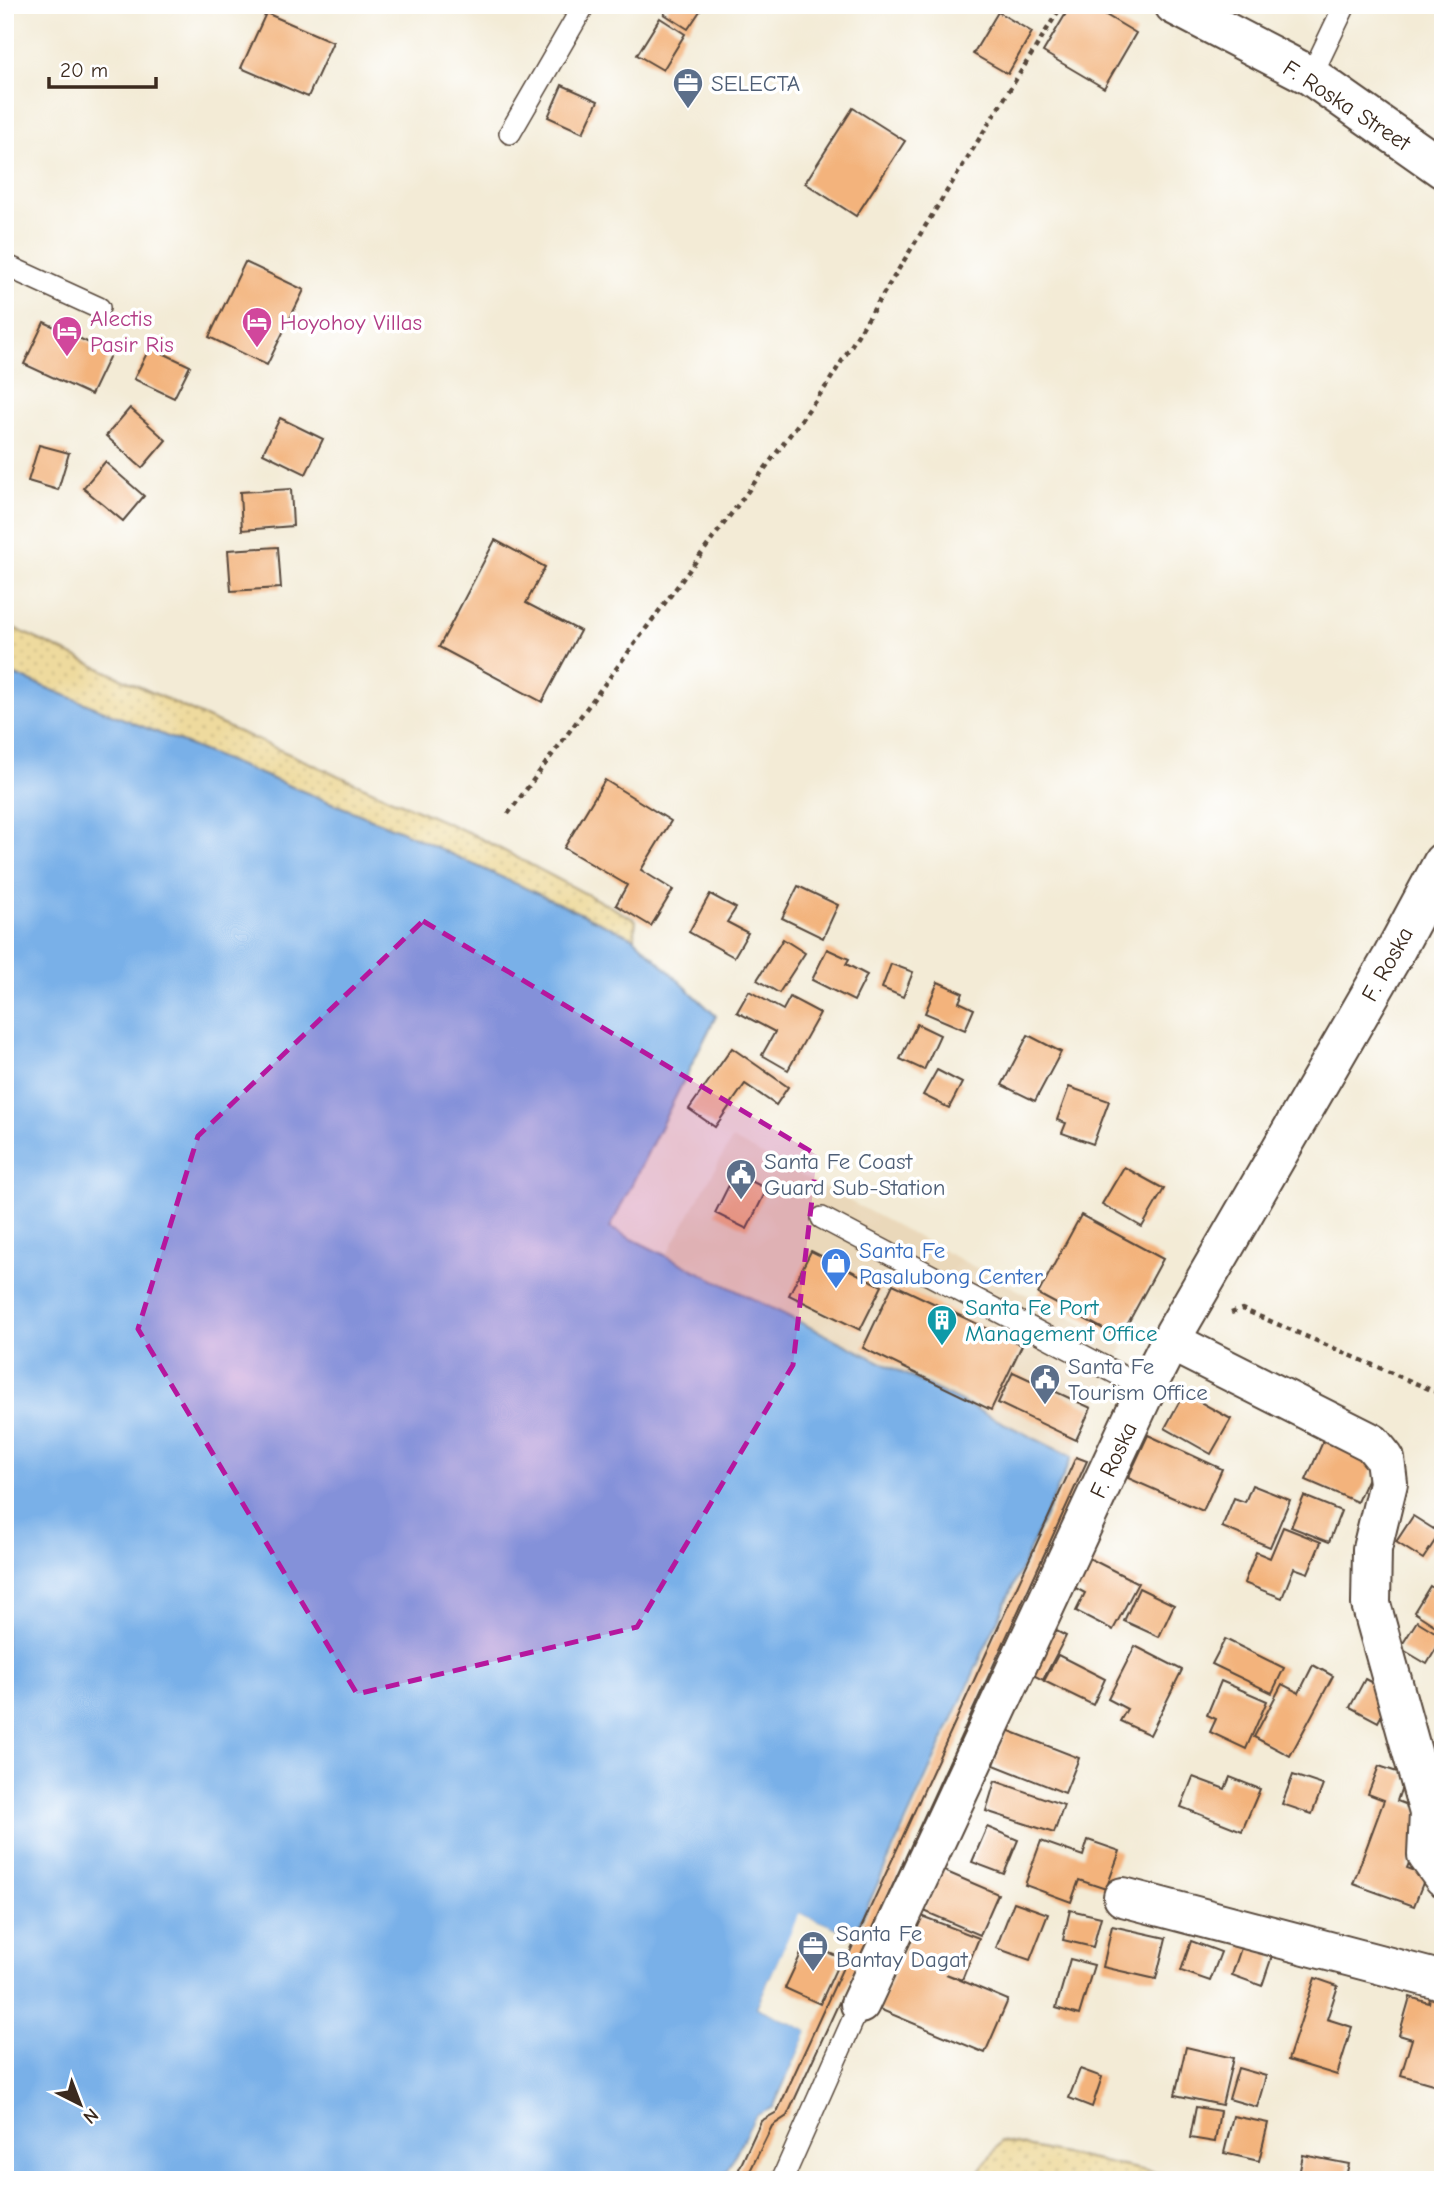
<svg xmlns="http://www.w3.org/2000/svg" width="1448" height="2185" font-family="'Comic Neue',sans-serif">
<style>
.built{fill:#ead8ba}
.sand{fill:url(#sand-dots);stroke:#94825e;stroke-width:2}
.water{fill:#79b0e8;stroke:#5a6d83;stroke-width:2}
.pier{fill:#f3ebd6}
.building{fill:#f3b37c}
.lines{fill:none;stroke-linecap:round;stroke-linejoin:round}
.service-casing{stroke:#57473a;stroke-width:24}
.minor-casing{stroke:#57473a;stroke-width:42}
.secondary-casing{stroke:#57473a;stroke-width:42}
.path{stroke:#57473a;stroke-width:4.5;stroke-dasharray:5 5;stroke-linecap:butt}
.service{stroke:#fff;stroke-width:21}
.minor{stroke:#fff;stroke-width:38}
.secondary{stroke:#fff;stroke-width:38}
.marked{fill:#b5179e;fill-opacity:0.2;stroke:#b5179e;stroke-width:5;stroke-dasharray:14 9;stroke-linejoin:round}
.labels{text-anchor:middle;stroke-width:7;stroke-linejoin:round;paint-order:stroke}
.service-label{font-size:23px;fill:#4e5e75;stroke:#fff;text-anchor:start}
.street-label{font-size:23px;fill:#3b2a1e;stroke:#fff}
.hotel-label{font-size:23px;fill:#b23c85;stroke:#fff;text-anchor:start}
.shop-label{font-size:23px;fill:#366cbe;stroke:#fff;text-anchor:start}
.culture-label{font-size:23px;fill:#0d838f;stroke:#fff;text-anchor:start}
</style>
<defs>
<pattern id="sand-dots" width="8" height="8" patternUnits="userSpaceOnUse" patternTransform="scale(1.75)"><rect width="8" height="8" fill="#eeda9e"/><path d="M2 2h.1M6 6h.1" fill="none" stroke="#cdbb88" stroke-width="1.8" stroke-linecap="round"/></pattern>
</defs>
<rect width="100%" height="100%" fill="#fff"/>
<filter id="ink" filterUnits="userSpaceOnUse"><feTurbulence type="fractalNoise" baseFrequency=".0143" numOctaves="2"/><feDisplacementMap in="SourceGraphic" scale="14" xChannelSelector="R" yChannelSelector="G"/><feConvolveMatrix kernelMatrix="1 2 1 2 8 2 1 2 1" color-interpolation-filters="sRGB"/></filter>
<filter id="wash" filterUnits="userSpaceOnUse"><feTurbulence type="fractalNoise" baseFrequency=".00686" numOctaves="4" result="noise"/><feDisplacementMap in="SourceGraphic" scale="28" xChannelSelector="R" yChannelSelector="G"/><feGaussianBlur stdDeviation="1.57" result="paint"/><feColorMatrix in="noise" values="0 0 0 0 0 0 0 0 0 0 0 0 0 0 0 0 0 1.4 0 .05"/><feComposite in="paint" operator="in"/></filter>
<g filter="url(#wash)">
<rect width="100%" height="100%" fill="#f3ebd6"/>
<polygon class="built" points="732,1139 1124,1346 1072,1457 666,1256"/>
<g class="sand">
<polygon points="5,624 209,719 472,834 636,920 634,938 401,831 5,671"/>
<polygon points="1001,2141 1190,2180 973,2180"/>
</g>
<polygon class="water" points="5,671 401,831 634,938 716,1016 610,1228 1072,1457 854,1936 800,1914 757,2007 809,2031 773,2108 756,2116 726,2173 727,2180 5,2180"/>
<polygon class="pier" points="799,1913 857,1937 853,1939 801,1918 761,2005 810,2028 812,2031 776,2109 758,2118 730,2174 730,2180 727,2180 726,2174 756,2116 774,2108 808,2031 757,2007"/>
<g id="blocks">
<g class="building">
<polygon points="547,5 578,5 571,18"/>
<polygon points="670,5 704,5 688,29 664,14"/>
<polygon points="1071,5 1089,5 1136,33 1104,88 1043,52"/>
<polygon points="998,12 1032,32 1008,74 973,54"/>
<polygon points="266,13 333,42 308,97 241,68"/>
<polygon points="660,18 685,34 663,70 637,55"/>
<polygon points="562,85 598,101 583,133 548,117"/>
<polygon points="853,108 905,141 856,216 805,183"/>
<polygon points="245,262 304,290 267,365 209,337"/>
<polygon points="44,322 111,353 91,395 24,364"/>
<polygon points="150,347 190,366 174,398 134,379"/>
<polygon points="130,408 166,440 142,468 106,436"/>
<polygon points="280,418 323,439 306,474 263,453"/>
<polygon points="39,445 69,453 58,490 28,481"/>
<polygon points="105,462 144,496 123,521 83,488"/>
<polygon points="291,489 293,526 242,530 240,492"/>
<polygon points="495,540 545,567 526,603 580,631 542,702 439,647"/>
<polygon points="278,547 281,588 231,591 228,550"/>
<polygon points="605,780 671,821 641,870 673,890 651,926 616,905 627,885 564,848"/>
<polygon points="798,886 838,905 823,938 782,918"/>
<polygon points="710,894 736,908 727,922 748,933 734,957 689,932"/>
<polygon points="783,939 805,953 779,993 757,980"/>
<polygon points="827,949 849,959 846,964 867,975 854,1001 812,980"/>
<polygon points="891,964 913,972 903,997 882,988"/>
<polygon points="938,982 963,993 959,1002 974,1009 965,1030 925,1013"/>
<polygon points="749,991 783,1010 790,997 820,1013 788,1070 762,1055 775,1032 737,1012"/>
<polygon points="917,1024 940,1035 924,1070 900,1059"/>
<polygon points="1028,1035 1061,1052 1035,1101 1002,1085"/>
<polygon points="732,1048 788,1087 776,1105 745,1084 715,1127 689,1109"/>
<polygon points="937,1070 962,1083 949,1108 923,1095"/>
<polygon points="1069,1087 1109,1101 1093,1144 1062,1133 1066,1123 1057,1120"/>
<polygon points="1124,1167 1164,1189 1142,1227 1102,1204"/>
<polygon points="735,1173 767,1189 747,1229 715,1213"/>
<polygon points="1081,1215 1163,1259 1120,1338 1038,1294"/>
<polygon points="811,1251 882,1286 860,1330 789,1295"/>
<polygon points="893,1284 1022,1345 991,1410 863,1348"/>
<polygon points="1013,1372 1091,1408 1076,1440 998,1403"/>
<polygon points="1184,1393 1231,1419 1211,1454 1165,1428"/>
<polygon points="1148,1435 1222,1469 1203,1511 1128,1478"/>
<polygon points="1325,1437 1376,1460 1357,1502 1306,1480"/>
<polygon points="1076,1457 1087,1461 787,2116 772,2126 748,2175 750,2180 740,2180 738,2171 761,2121 777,2112"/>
<polygon points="1252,1485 1290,1500 1270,1547 1222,1527 1234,1498 1245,1502"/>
<polygon points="1304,1496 1341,1511 1329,1542 1291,1527"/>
<polygon points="1413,1516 1440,1533 1423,1559 1396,1542"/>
<polygon points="1283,1527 1321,1542 1308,1573 1294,1568 1282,1598 1244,1583 1256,1552 1270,1558"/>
<polygon points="1085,1556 1138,1583 1113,1630 1076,1611 1085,1593 1070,1585"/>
<polygon points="1430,1586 1443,1594 1443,1625 1440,1629 1414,1612"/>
<polygon points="1139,1588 1174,1605 1159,1637 1124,1621"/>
<polygon points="1417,1621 1443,1637 1427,1664 1400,1648"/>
<polygon points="1049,1627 1066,1636 1043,1680 1027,1672"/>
<polygon points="1225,1639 1284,1668 1272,1693 1212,1664"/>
<polygon points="1135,1646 1182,1670 1150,1735 1120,1721 1127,1709 1108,1699"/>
<polygon points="1058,1655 1105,1679 1093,1705 1044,1681"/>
<polygon points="1313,1665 1333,1676 1290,1756 1254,1737 1282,1684 1299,1693"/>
<polygon points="1365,1679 1393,1694 1378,1722 1350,1707"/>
<polygon points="1221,1681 1267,1701 1246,1749 1210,1732 1216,1719 1207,1715"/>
<polygon points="1007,1730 1079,1758 1065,1793 994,1765"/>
<polygon points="1379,1766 1406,1775 1397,1801 1418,1809 1417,1843 1407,1868 1426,1875 1414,1906 1353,1884 1384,1800 1368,1794"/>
<polygon points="1293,1775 1323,1785 1312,1814 1282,1804"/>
<polygon points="1193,1777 1225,1789 1230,1777 1260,1789 1242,1831 1181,1807"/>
<polygon points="995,1781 1064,1805 1054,1833 986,1811"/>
<polygon points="987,1827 1018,1840 1004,1874 972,1862"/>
<polygon points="1088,1840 1120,1851 1106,1889 1079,1880 1071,1902 1025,1885 1041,1841 1083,1856"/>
<polygon points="942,1870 998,1894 980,1935 924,1911"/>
<polygon points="1014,1902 1048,1914 1030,1960 996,1948"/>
<polygon points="1070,1910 1101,1917 1093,1947 1063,1940"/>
<polygon points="919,1915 979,1938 962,1980 946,1974 1008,2000 985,2053 879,2009"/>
<polygon points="1112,1926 1166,1938 1156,1979 1103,1967"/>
<polygon points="1191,1941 1221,1952 1210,1981 1181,1971"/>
<polygon points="806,1943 841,1958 820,2004 785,1988"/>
<polygon points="1242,1945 1272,1956 1262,1986 1232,1975"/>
<polygon points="1070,1959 1094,1965 1079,2015 1056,2008"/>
<polygon points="1315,1978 1338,1986 1327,2019 1352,2027 1337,2075 1288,2060"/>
<polygon points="1431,1994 1443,1997 1443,2087 1401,2075 1412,2039 1399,2035 1410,1997 1429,2003"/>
<polygon points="1186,2047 1233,2058 1222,2105 1175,2095"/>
<polygon points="1238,2068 1266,2076 1257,2107 1229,2099"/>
<polygon points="1080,2069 1102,2077 1092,2107 1069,2098"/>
<polygon points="1196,2107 1220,2111 1215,2142 1190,2138"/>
<polygon points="1233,2116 1268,2123 1259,2161 1224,2153"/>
<polygon points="1303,2155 1349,2164 1345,2180 1298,2180"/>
</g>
</g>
</g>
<g filter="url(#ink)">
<use href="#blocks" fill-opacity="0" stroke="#57473a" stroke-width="2"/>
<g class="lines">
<g class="service-casing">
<g id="service">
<polyline points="1311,76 1345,5"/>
<polyline points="510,133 584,5"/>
<polyline points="5,265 99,308"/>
<polyline points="822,1218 1146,1389"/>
<polyline points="782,2180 860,2004"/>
</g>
</g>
<g class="minor-casing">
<g id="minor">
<polyline points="1170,1341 1372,1443 1385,1459 1388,1483 1372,1549 1371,1604 1429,1813 1427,1855 1443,1877"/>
<polyline points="1123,1897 1443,1981"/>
</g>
</g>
<g class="secondary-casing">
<g id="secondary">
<polyline points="1174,5 1311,76 1443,169"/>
<polyline points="860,2004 1146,1389 1174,1334 1392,957 1443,862"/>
</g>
</g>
<g class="path">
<polyline points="508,814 827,385 1062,5"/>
<polyline points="1231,1313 1242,1309 1443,1395"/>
</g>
<use href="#service" class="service"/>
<use href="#minor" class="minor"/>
<use href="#secondary" class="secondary"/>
</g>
</g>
<path class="marked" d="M 423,921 L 817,1155 L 793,1365 L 637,1627 L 357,1694 L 138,1329 L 198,1136 Z"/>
<defs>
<g id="office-pin" transform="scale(1.575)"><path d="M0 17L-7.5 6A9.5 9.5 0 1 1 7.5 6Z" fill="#5c6f8a" stroke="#fff"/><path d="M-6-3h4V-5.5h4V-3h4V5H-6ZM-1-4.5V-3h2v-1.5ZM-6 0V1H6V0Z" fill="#fff"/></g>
<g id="hotel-pin" transform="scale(1.575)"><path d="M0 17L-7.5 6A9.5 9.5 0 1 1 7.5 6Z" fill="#d1479c" stroke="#fff"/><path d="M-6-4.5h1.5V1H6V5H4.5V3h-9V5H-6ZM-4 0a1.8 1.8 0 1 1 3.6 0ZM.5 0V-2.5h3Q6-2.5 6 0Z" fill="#fff"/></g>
<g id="civic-pin" transform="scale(1.575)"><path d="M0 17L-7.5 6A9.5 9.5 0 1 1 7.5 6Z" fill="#5c6f8a" stroke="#fff"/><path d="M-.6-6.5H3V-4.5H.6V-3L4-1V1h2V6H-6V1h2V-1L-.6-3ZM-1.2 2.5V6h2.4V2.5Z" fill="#fff"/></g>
<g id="shop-pin" transform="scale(1.575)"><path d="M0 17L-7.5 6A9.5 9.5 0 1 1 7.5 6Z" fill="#3f7fe0" stroke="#fff"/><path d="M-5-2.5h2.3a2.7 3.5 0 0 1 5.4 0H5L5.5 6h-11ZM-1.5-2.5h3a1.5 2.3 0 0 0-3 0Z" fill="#fff"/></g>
<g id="building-pin" transform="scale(1.575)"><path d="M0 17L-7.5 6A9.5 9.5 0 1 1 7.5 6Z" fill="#0f9aa8" stroke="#fff"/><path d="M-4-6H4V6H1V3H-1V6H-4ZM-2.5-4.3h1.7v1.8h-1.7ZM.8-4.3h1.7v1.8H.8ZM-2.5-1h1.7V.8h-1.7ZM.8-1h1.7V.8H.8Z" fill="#fff"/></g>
</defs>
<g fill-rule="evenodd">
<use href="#office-pin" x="688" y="83"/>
<use href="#hotel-pin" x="257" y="322"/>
<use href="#hotel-pin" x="67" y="331"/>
<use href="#civic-pin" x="741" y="1174"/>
<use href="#shop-pin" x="836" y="1263"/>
<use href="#building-pin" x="942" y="1320"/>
<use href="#civic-pin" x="1045" y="1379"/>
<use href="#office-pin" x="813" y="1946"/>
</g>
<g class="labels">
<g class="service-label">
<text x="711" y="91">SELECTA</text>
<text x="764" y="1169">Santa Fe Coast<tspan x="764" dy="26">Guard Sub-Station</tspan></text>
<text x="1068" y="1374">Santa Fe<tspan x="1068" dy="26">Tourism Office</tspan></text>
<text x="836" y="1941">Santa Fe<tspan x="836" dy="26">Bantay Dagat</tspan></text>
</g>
<g class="street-label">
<text transform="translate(1347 105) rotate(33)" y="8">F. Roska Street</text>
<text transform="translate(1387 964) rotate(-61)" y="8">F. Roska</text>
<text transform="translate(1113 1460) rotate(-65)" y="8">F. Roska</text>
</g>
<g class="hotel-label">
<text x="90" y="326">Alectis<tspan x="90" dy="26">Pasir Ris</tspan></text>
<text x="280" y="330">Hoyohoy Villas</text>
</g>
<g class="shop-label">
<text x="859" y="1258">Santa Fe<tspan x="859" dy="26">Pasalubong Center</tspan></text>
</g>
<g class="culture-label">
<text x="965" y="1315">Santa Fe Port<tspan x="965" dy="26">Management Office</tspan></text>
</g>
</g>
<rect width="1448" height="2185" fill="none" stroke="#fff" stroke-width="28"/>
<g transform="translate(80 2104) rotate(138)" stroke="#ffffff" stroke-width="5" paint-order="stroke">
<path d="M0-5L12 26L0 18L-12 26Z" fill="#3b2a1e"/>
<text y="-10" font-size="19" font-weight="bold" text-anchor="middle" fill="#3b2a1e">N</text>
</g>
<path d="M49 77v10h107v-10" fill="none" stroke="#3b2a1e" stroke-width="3.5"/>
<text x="60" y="77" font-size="21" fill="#3b2a1e" stroke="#ffffff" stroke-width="5" paint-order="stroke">20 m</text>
</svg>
